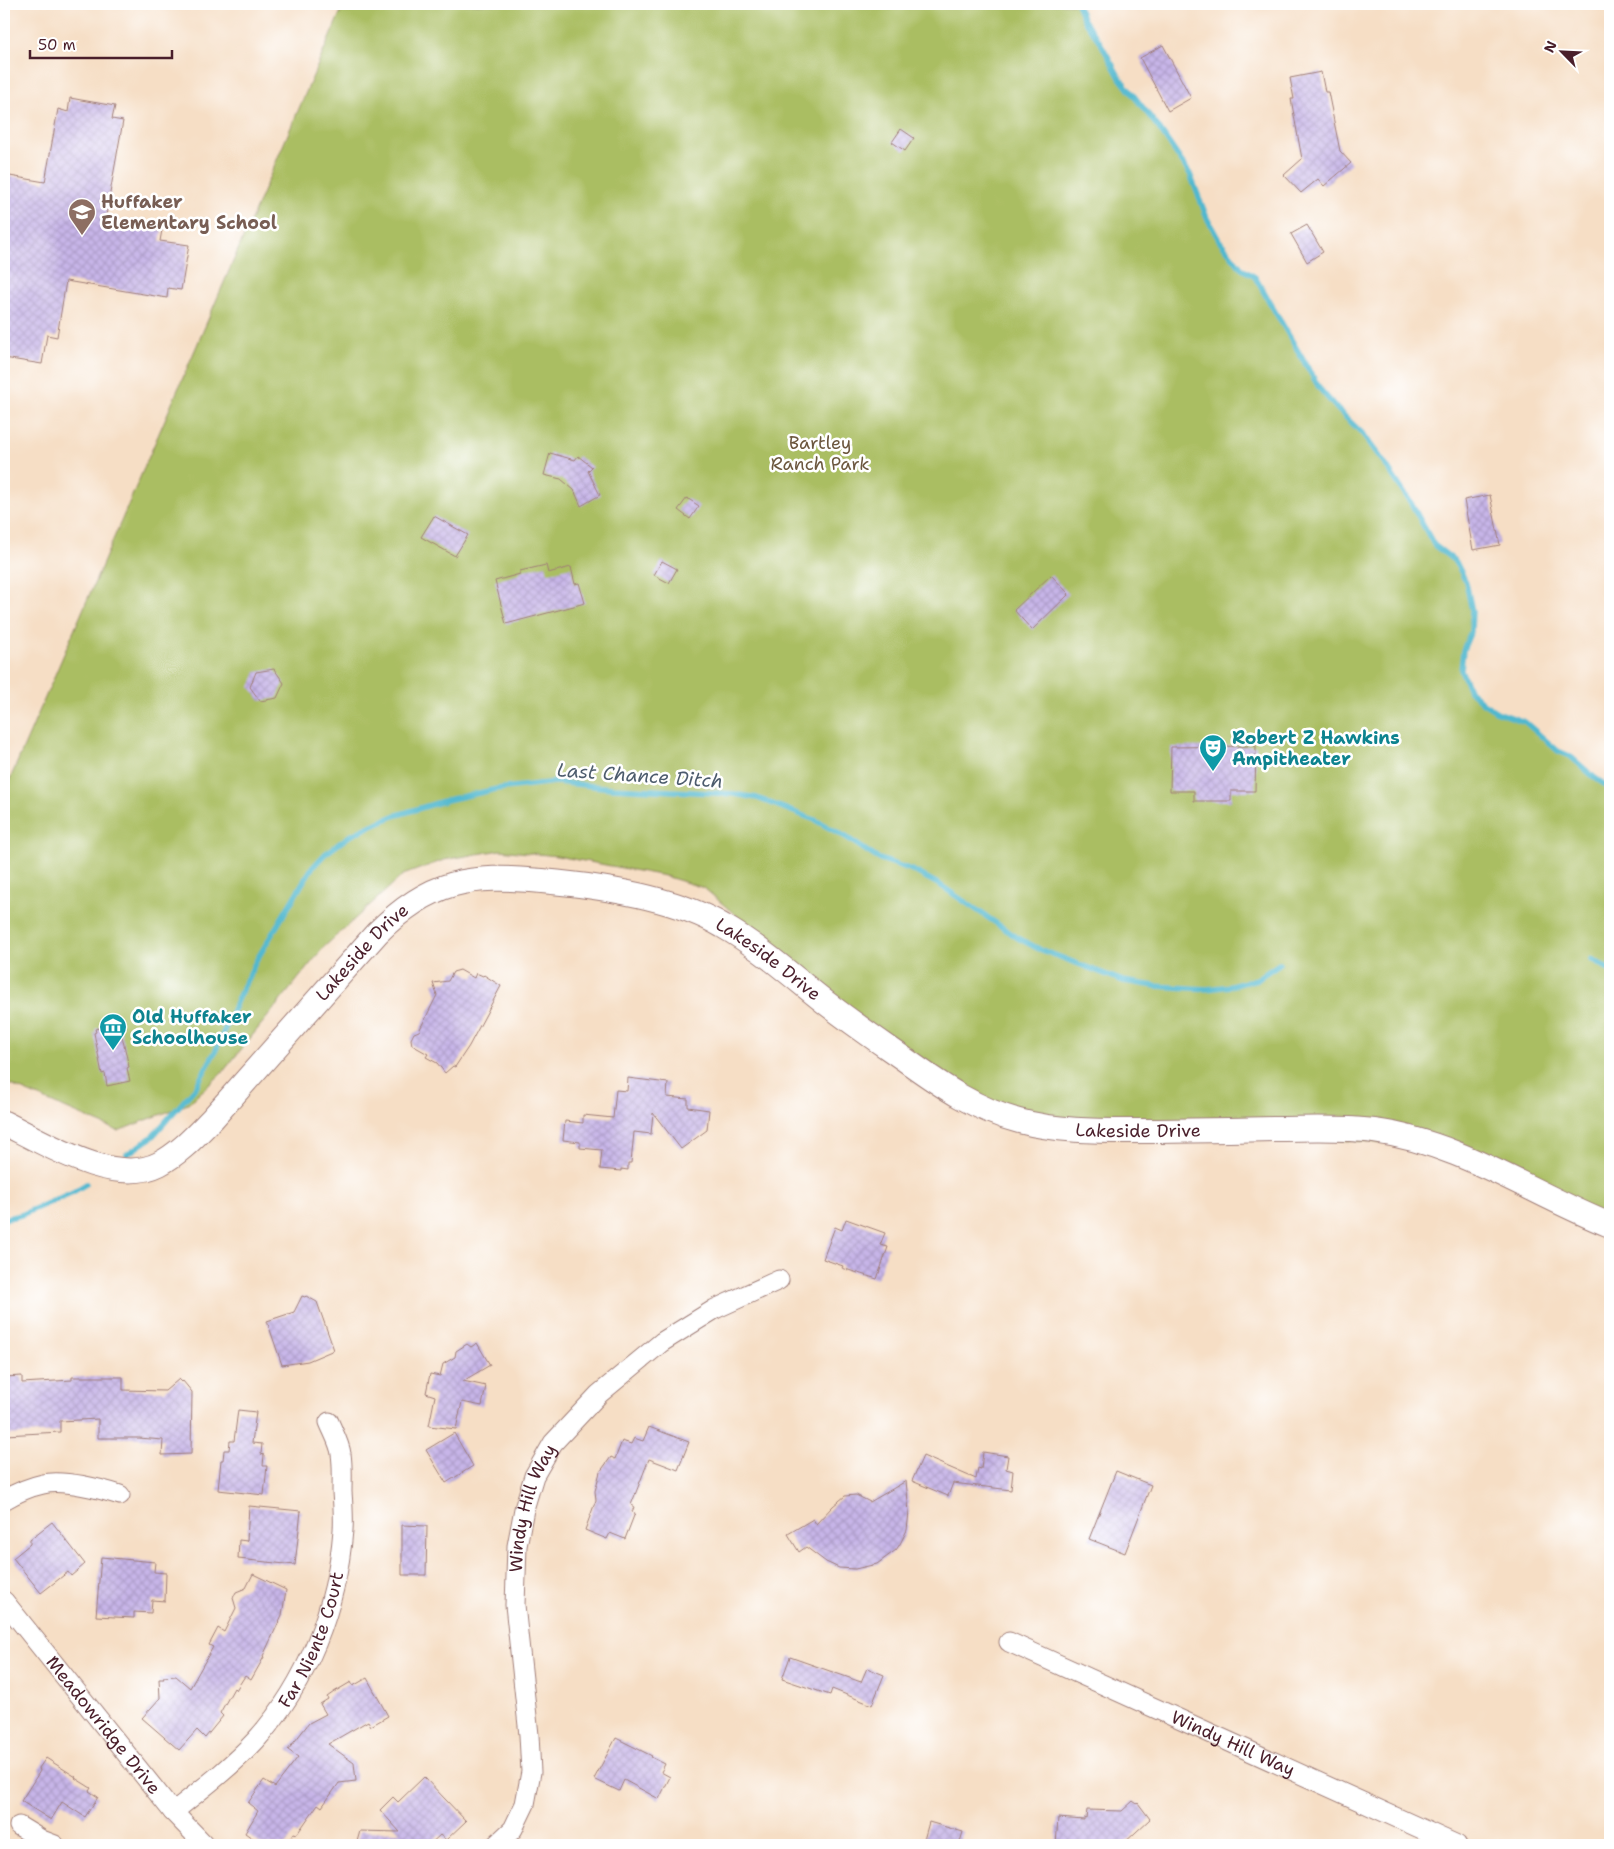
<svg xmlns="http://www.w3.org/2000/svg" width="1614" height="1849" font-family="'Shantell Sans',sans-serif">
<style>
.green{fill:#aabe62;stroke:#7a6e46}
.lines{fill:none;stroke-linecap:round;stroke-linejoin:round}
.stream{stroke:#51b8cf;stroke-width:5.5}
.building{fill:url(#building-cross-hatch)}
.minor-casing{stroke:#a07e78;stroke-width:21}
.tertiary-casing{stroke:#a07e78;stroke-width:26}
.minor{stroke:#fff;stroke-width:19}
.tertiary{stroke:#fff;stroke-width:24}
.labels{text-anchor:middle;stroke-width:5;stroke-linejoin:round;paint-order:stroke}
.education-label{font-size:18px;font-weight:bold;fill:#785e54;stroke:#fff;text-anchor:start}
.park-label{font-size:18px;fill:#6c573e;stroke:#fff}
.culture-label{font-size:18px;font-weight:bold;fill:#0d838f;stroke:#fff;text-anchor:start}
.street-label{font-size:18px;fill:#4a1f2b;stroke:#fff}
.water-label{font-size:19px;font-style:italic;fill:#4d5c6d;stroke:#fff}
</style>
<defs>
<pattern id="building-cross-hatch" width="8" height="8" patternUnits="userSpaceOnUse" patternTransform="scale(1.25)"><rect width="8" height="8" fill="#c7b5e8"/><path d="M0 0l8 8M0 8l8-8" fill="none" stroke="#ac9bc7"/></pattern>
</defs>
<rect width="100%" height="100%" fill="#fff"/>
<filter id="ink" filterUnits="userSpaceOnUse"><feTurbulence type="fractalNoise" baseFrequency=".02" numOctaves="2"/><feDisplacementMap in="SourceGraphic" scale="10" xChannelSelector="R" yChannelSelector="G"/><feConvolveMatrix kernelMatrix="1 2 1 2 8 2 1 2 1" color-interpolation-filters="sRGB"/></filter>
<filter id="wash" filterUnits="userSpaceOnUse"><feTurbulence type="fractalNoise" baseFrequency=".0096" numOctaves="4" result="noise"/><feDisplacementMap in="SourceGraphic" scale="20" xChannelSelector="R" yChannelSelector="G"/><feGaussianBlur stdDeviation="1.12" result="paint"/><feColorMatrix in="noise" values="0 0 0 0 0 0 0 0 0 0 0 0 0 0 0 0 0 1.4 0 .05"/><feComposite in="paint" operator="in"/></filter>
<g filter="url(#wash)">
<rect width="100%" height="100%" fill="#f6dec5"/>
<polygon class="green" points="344,4 1077,4 1084,20 1100,42 1120,78 1158,127 1190,174 1207,218 1219,240 1242,269 1255,277 1320,389 1338,410 1362,433 1385,464 1411,503 1434,545 1456,562 1466,582 1472,611 1471,631 1463,650 1461,670 1470,691 1483,703 1497,712 1525,722 1558,751 1570,756 1595,778 1610,788 1610,1221 1456,1146 1107,1129 988,1108 744,934 738,917 704,888 665,876 557,856 500,850 444,860 403,875 324,947 222,1073 188,1104 118,1131 4,1082 4,793"/>
<g class="lines">
<g class="stream">
<polyline points="1077,4 1084,20 1100,42 1120,78 1158,127 1190,174 1207,218 1219,240 1242,269 1255,277 1320,389 1338,410 1362,433 1385,464 1411,503 1434,545 1456,562 1466,582 1472,611 1471,631 1463,650 1461,670 1470,691 1483,703 1497,712 1525,722 1558,751 1570,756 1595,778 1610,788"/>
<polyline points="1592,959 1610,970"/>
<polyline points="127,1154 152,1137 196,1087 216,1050 238,998 256,961 302,884 312,868 325,854 348,837 372,825 394,816 447,800 497,789 556,782 612,788 734,794 757,798 815,820 846,837 877,858 912,870 940,885 1018,938 1039,949 1123,981 1155,986 1207,989 1231,986 1257,979 1279,964"/>
<polyline points="4,1219 21,1215 73,1192 86,1184"/>
</g>
</g>
<g id="blocks">
<g class="building">
<polygon points="1163,45 1191,98 1168,111 1140,58"/>
<polygon points="1321,72 1325,92 1328,92 1340,151 1351,163 1324,186 1318,179 1301,193 1284,175 1302,159 1291,99 1294,99 1290,78"/>
<polygon points="70,98 115,106 112,119 123,121 105,221 162,230 160,241 189,245 181,290 168,288 167,298 66,281 57,337 47,335 42,364 4,358 4,175 45,182 58,109 68,112"/>
<polygon points="901,129 914,138 905,151 892,142"/>
<polygon points="1307,225 1323,252 1307,262 1291,234"/>
<polygon points="550,453 575,460 578,456 592,467 588,471 600,495 581,506 574,490 561,479 544,475"/>
<polygon points="1490,495 1500,545 1473,550 1464,500"/>
<polygon points="687,498 699,506 690,519 678,510"/>
<polygon points="434,516 468,535 455,556 421,537"/>
<polygon points="662,561 677,569 669,583 654,575"/>
<polygon points="546,565 548,573 571,567 575,584 579,583 585,603 506,624 495,581 520,574 520,571"/>
<polygon points="1051,575 1069,594 1032,630 1014,610"/>
<polygon points="274,669 284,683 277,698 260,701 250,687 256,672"/>
<polygon points="1256,746 1255,791 1231,791 1231,801 1194,801 1194,791 1170,791 1171,747"/>
<polygon points="460,970 474,978 476,973 483,976 484,975 501,986 469,1046 455,1067 453,1066 445,1073 437,1063 426,1057 428,1054 412,1045 411,1039 414,1033 419,1031 437,995 433,983 448,981 453,972"/>
<polygon points="116,1024 117,1027 120,1027 129,1067 127,1068 130,1081 107,1086 105,1073 102,1074 94,1033 96,1032 95,1029"/>
<polygon points="628,1078 668,1083 667,1097 688,1099 688,1107 709,1110 707,1130 681,1149 653,1113 651,1134 634,1132 631,1163 628,1163 628,1170 621,1169 621,1171 600,1169 602,1150 580,1148 580,1142 563,1140 565,1121 583,1123 583,1115 613,1118 616,1090 627,1091"/>
<polygon points="846,1219 885,1233 880,1245 888,1247 877,1279 842,1268 843,1266 823,1259 835,1227 842,1230"/>
<polygon points="302,1296 305,1297 306,1296 317,1302 334,1350 308,1361 282,1365 267,1321 294,1312"/>
<polygon points="477,1343 490,1365 463,1381 486,1386 482,1406 462,1402 456,1429 429,1426 435,1396 426,1393 430,1374 440,1376 443,1364 455,1357 456,1351 467,1344 471,1347"/>
<polygon points="22,1376 22,1383 72,1380 72,1377 123,1377 123,1390 165,1391 179,1379 182,1382 183,1381 192,1392 191,1454 162,1455 163,1440 139,1438 98,1438 98,1419 60,1421 60,1432 5,1435 4,1377"/>
<polygon points="238,1410 256,1412 252,1443 262,1444 261,1454 264,1455 263,1466 267,1466 264,1495 218,1490 221,1460 223,1460 224,1450 229,1450 230,1441 234,1441"/>
<polygon points="649,1427 689,1442 678,1470 649,1459 631,1505 634,1507 632,1512 635,1513 625,1539 610,1533 607,1539 585,1530 596,1500 595,1491 600,1472 611,1457 615,1459 622,1441 631,1444 634,1438 643,1441"/>
<polygon points="454,1433 473,1466 446,1483 426,1450"/>
<polygon points="983,1452 1008,1456 1006,1469 1013,1471 1011,1490 953,1483 948,1496 912,1481 923,1456 976,1479 978,1468 981,1469"/>
<polygon points="1116,1471 1151,1485 1125,1553 1089,1539"/>
<polygon points="906,1481 909,1512 907,1530 900,1544 896,1550 877,1564 855,1569 839,1568 826,1562 806,1547 799,1552 788,1534 813,1519 816,1524 833,1506 845,1496 856,1495 870,1502"/>
<polygon points="249,1506 301,1511 295,1565 238,1559 239,1540 247,1541"/>
<polygon points="52,1522 85,1564 71,1576 68,1572 41,1593 13,1558 30,1544 30,1539"/>
<polygon points="402,1525 427,1526 426,1575 402,1575"/>
<polygon points="101,1557 155,1562 154,1572 166,1573 165,1601 152,1600 151,1613 134,1612 134,1618 96,1616"/>
<polygon points="253,1574 286,1590 282,1615 263,1656 264,1657 251,1680 245,1676 236,1690 234,1688 220,1713 223,1716 205,1738 197,1730 179,1750 142,1718 160,1698 159,1679 164,1679 163,1677 176,1676 190,1688 213,1647 209,1645 218,1628 224,1632 236,1608 233,1598 236,1592 246,1588"/>
<polygon points="790,1657 861,1682 867,1668 884,1675 872,1705 832,1689 830,1695 782,1679"/>
<polygon points="367,1678 388,1716 371,1726 368,1721 328,1744 354,1763 356,1781 339,1783 322,1807 318,1804 297,1834 294,1833 286,1845 262,1845 245,1833 258,1811 248,1803 264,1780 275,1787 298,1757 288,1750 309,1723 326,1714 320,1704 328,1699 327,1697 334,1692 351,1682 353,1686"/>
<polygon points="616,1738 652,1756 651,1757 665,1764 661,1772 670,1777 659,1799 624,1780 619,1791 594,1779"/>
<polygon points="46,1758 76,1777 75,1778 91,1788 89,1791 98,1797 85,1817 62,1802 51,1820 21,1801 40,1771 39,1768"/>
<polygon points="424,1777 466,1821 446,1840 440,1835 429,1845 414,1845 409,1841 409,1845 356,1845 360,1831 400,1832 380,1810 393,1797 398,1802"/>
<polygon points="1133,1801 1137,1804 1138,1803 1150,1819 1122,1845 1056,1845 1058,1818 1084,1820 1084,1817 1086,1818 1087,1810 1122,1811"/>
<polygon points="929,1822 963,1832 959,1845 943,1845 924,1840"/>
</g>
</g>
</g>
<g filter="url(#ink)">
<use href="#blocks" fill-opacity="0" stroke="#a07e78" stroke-width="1"/>
<g class="lines">
<g class="minor-casing">
<g id="minor">
<path d="M 4,1500 C 16,1493 29,1487 43,1484 C 63,1479 101,1489 120,1495"/>
<path id="s1" d="M 4,1601 L 173,1812 L 205,1845"/>
<path id="s2" d="M 1009,1642 L 1457,1845"/>
<path id="s3" d="M 173,1812 C 202,1789 231,1767 256,1740 C 308,1682 337,1607 343,1530 C 344,1518 343,1505 342,1492 C 342,1480 343,1467 341,1454 C 340,1444 333,1432 329,1422"/>
<polyline points="19,1826 42,1840 55,1845"/>
<path id="s4" d="M 496,1845 L 513,1829 L 525,1804 L 531,1772 L 529,1735 L 515,1605 L 517,1546 L 524,1509 L 534,1476 L 553,1443 L 599,1394 L 662,1342 L 715,1309 L 779,1280"/>
</g>
</g>
<g class="tertiary-casing">
<g id="tertiary">
<path id="s5" d="M 4,1123 C 45,1143 114,1187 159,1164 C 180,1153 195,1136 212,1119 L 377,933 C 430,880 470,874 542,881 C 598,886 675,897 723,926 C 760,947 792,976 825,1002 C 852,1023 880,1042 907,1061 C 942,1086 977,1110 1019,1121 C 1056,1131 1094,1131 1132,1131 C 1179,1131 1226,1130 1273,1129 C 1307,1129 1341,1127 1374,1131 C 1459,1142 1532,1194 1610,1225"/>
</g>
</g>
<use href="#minor" class="minor"/>
<use href="#tertiary" class="tertiary"/>
</g>
</g>
<defs>
<g id="school-pin" transform="scale(1.4375)"><path d="M0 17L-7.5 6A9.5 9.5 0 1 1 7.5 6Z" fill="#8d6e63" stroke="#fff"/><path d="M0-5L7-2L0 1L-7-2ZM-4 1L0 2.5L4 1V4Q0 6-4 4Z" fill="#fff"/></g>
<g id="theatre-pin" transform="scale(1.4375)"><path d="M0 17L-7.5 6A9.5 9.5 0 1 1 7.5 6Z" fill="#0f9aa8" stroke="#fff"/><path d="M-5-5.5Q0-4 5-5.5V0Q5 5 0 6Q-5 5-5 0ZM-3.3-2.5H-1v1.5H-3.3ZM1-2.5H3.3v1.5H1ZM-2.8 1Q0 5.5 2.8 1Z" fill="#fff"/></g>
<g id="museum-pin" transform="scale(1.4375)"><path d="M0 17L-7.5 6A9.5 9.5 0 1 1 7.5 6Z" fill="#0f9aa8" stroke="#fff"/><path d="M0-6L6-3V-2H-6V-3ZM-5-1h2V3h-2ZM-1-1h2V3h-2ZM3-1h2V3H3ZM-6 4H6V6H-6Z" fill="#fff"/></g>
</defs>
<g fill-rule="evenodd">
<use href="#school-pin" x="82" y="212"/>
<use href="#theatre-pin" x="1213" y="748"/>
<use href="#museum-pin" x="113" y="1027"/>
</g>
<g class="labels">
<g class="education-label">
<text x="101" y="208">Huffaker<tspan x="101" dy="21">Elementary School</tspan></text>
</g>
<g class="park-label">
<text x="820" y="449">Bartley<tspan x="820" dy="21">Ranch Park</tspan></text>
</g>
<g class="culture-label">
<text x="1232" y="744">Robert Z Hawkins<tspan x="1232" dy="21">Ampitheater</tspan></text>
<text x="132" y="1023">Old Huffaker<tspan x="132" dy="21">Schoolhouse</tspan></text>
</g>
<g class="street-label">
<text dy="6" stroke="none"><textPath href="#s5" startOffset="460">Lakeside Drive</textPath></text>
<text dy="6" stroke="none"><textPath href="#s5" startOffset="909">Lakeside Drive</textPath></text>
<text dy="6" stroke="none"><textPath href="#s5" startOffset="1329">Lakeside Drive</textPath></text>
<text dy="6" stroke="none"><textPath href="#s4" startOffset="351">Windy Hill Way</textPath></text>
<text dy="6" stroke="none"><textPath href="#s3" startOffset="226">Far Niente Court</textPath></text>
<text dy="6" stroke="none"><textPath href="#s1" startOffset="159">Meadowridge Drive</textPath></text>
<text dy="6" stroke="none"><textPath href="#s2" startOffset="246">Windy Hill Way</textPath></text>
</g>
<g class="water-label">
<text transform="translate(640 775) rotate(4)" y="7">Last Chance Ditch</text>
</g>
</g>
<rect width="1614" height="1849" fill="none" stroke="#fff" stroke-width="20"/>
<g transform="translate(1562 52) rotate(294)" stroke="#ffffff" stroke-width="4" paint-order="stroke">
<path d="M0-4L9 19L0 12L-9 19Z" fill="#4a1f2b"/>
<text y="-8" font-size="14" font-weight="bold" text-anchor="middle" fill="#4a1f2b">N</text>
</g>
<path d="M30 50v8h142v-8" fill="none" stroke="#4a1f2b" stroke-width="2.5"/>
<text x="38" y="50" font-size="15" fill="#4a1f2b" stroke="#ffffff" stroke-width="4" paint-order="stroke">50 m</text>
</svg>
